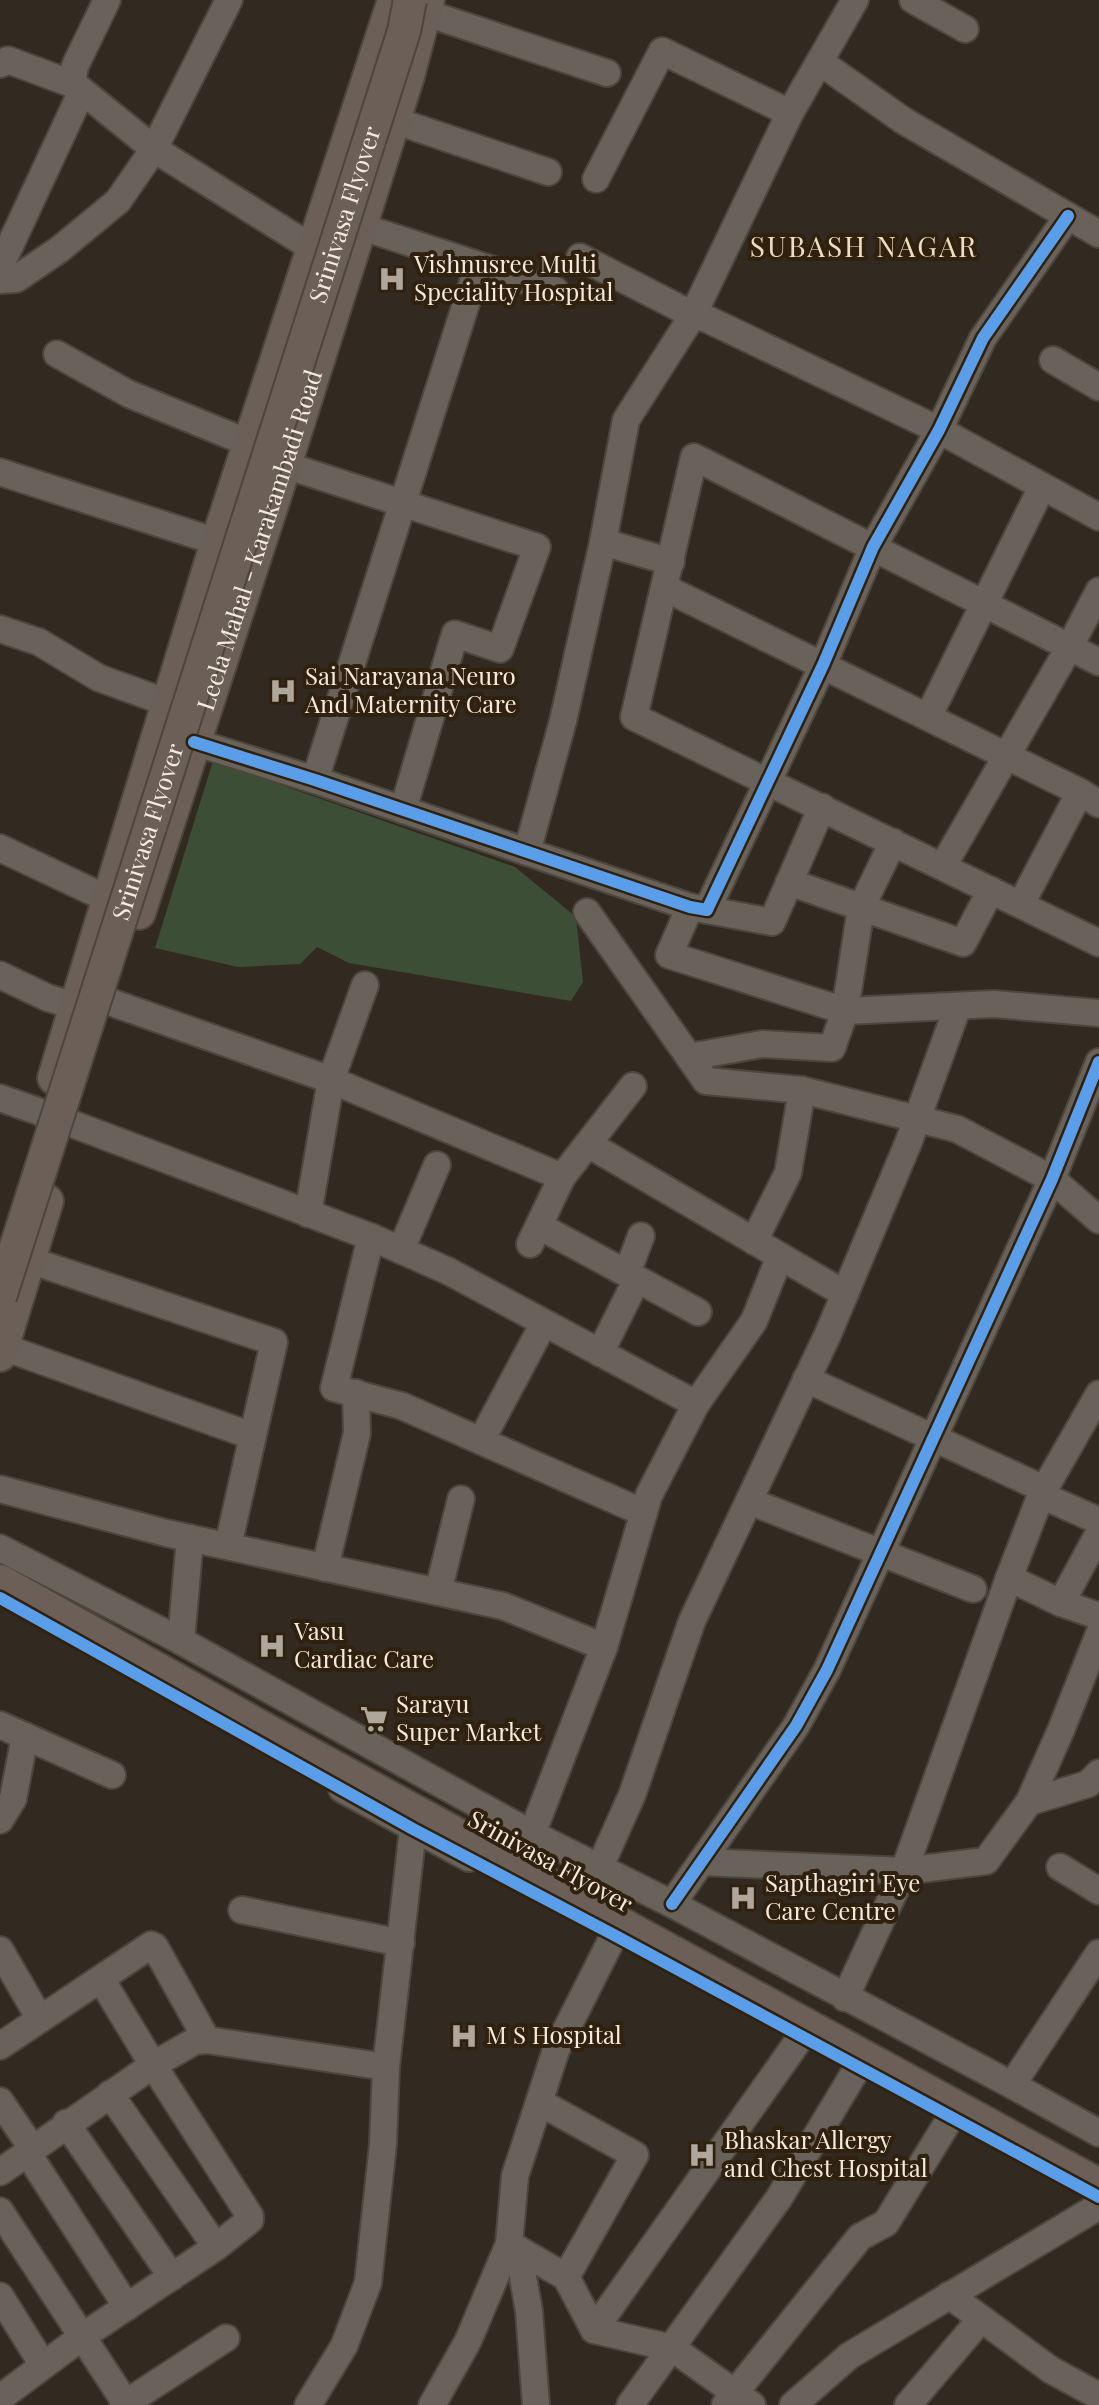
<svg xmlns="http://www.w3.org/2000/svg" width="1099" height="2405" font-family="'Playfair Display',serif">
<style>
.green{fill:#3c4e36}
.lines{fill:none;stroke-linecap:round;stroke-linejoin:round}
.minor-casing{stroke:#4d463d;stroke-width:30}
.major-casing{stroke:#4d463d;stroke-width:36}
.minor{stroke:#69625b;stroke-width:26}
.major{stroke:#6b5f57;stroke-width:32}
.major-bridge-casing{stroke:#4d463d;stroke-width:36;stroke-linecap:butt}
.major-bridge{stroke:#6b5f57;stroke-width:32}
.cycleway-casing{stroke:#30210e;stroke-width:17}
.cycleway{stroke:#5a9eea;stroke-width:12}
.labels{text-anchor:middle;stroke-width:8;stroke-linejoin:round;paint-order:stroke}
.street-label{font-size:24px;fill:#f4eade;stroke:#30210e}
.poi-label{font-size:24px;fill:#f4eade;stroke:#30210e;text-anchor:start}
.quarter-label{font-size:28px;letter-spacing:2px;fill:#efdcc4;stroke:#30210e}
</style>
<rect width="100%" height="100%" fill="#322a20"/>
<polygon class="green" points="213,761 515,867 576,917 583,982 571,1001 349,963 317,947 300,964 238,967 155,948"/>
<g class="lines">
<g class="minor-casing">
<g id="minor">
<polyline points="913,0 965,29"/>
<polyline points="426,13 607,73"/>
<polyline points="820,62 904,121 1099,234"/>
<polyline points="0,64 8,60 75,85 154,149 314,249"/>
<polyline points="75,85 73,77 75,66 107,0"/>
<polyline points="393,120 548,172"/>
<polyline points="596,179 662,51 790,113"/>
<polyline points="359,226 555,290"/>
<polyline points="580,257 693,315 707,319 939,430 1099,517"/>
<polyline points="0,267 82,91"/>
<polyline points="0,280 16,279 60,249 118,201 154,149 229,0"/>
<polyline points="57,354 129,394 251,444"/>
<polyline points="1053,360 1099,387"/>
<polyline points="285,465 537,547 500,649 455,634 403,810"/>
<polyline points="0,472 236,548"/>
<polyline points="603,542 671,562"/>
<polyline points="665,588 1080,792"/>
<polyline points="0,629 39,642 99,678 168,703"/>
<polyline points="1099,662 694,457 634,717 1099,943"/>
<polyline points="928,717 1042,487"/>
<polyline points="194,742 315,780 690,907 707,910 823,665 873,547 939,430 983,338 1068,216"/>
<polyline points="315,780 478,266"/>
<polyline points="0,848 110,900"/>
<polyline points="527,852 563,721 603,542 626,420 693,315 790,113 855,0"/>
<polyline points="943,866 1070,646 1099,591"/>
<polyline points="789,882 963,943 991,890"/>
<polyline points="1021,904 1080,792 1099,804"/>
<polyline points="690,907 669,955 845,1011 994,1004 1099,1013"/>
<polyline points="707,910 772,922 822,807"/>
<polyline points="587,912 706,1081 802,1090 957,1129 1052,1179 1099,1220"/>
<polyline points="0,975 48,998 76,1006"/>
<polyline points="110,1002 331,1080 562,1177"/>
<polyline points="689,1057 762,1044 832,1048 845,1011 861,908 893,842"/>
<polyline points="0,1098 43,1113"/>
<polyline points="70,1123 371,1237 448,1271 696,1404"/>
<polyline points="588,1144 845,1294"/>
<polyline points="308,1214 331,1080 365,985"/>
<polyline points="539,1226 698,1312"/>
<polyline points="371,1237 334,1388 402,1406 644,1513"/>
<polyline points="754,1241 788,1173 802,1090"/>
<polyline points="530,1244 562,1177 633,1086"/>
<polyline points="401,1250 437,1165"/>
<polyline points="29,1260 274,1342 228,1546"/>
<polyline points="627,1273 641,1236"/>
<polyline points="3,1347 252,1436"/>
<polyline points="600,1353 637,1279"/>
<polyline points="806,1379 1046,1490"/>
<polyline points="481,1441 544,1323"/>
<polyline points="0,1489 166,1533 503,1606 604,1647"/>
<polyline points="1041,1495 1099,1521"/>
<polyline points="749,1501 973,1589"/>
<polyline points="0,1548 181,1641 532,1834 672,1904 1012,2085 1099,2133"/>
<polyline points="325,1568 357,1433 356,1393"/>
<polyline points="1009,1578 1061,1603 1099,1616"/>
<polyline points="438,1592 461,1499"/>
<polyline points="1061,1603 1099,1533"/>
<polyline points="181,1641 190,1538"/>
<polyline points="0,1725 112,1775"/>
<polyline points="342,1789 469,1858"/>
<polyline points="1029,1802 1088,1784 1099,1773"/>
<polyline points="0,1820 13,1799 25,1736"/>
<polyline points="532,1834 604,1647 649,1495 696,1404 754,1321 780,1256"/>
<polyline points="701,1862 904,1871 986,1861 1029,1802 1061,1730 1099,1634"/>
<polyline points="1060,1867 1099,1891"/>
<polyline points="599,1869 632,1795 692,1621 828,1334 909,1141 958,1006"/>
<polyline points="672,1904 796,1726 827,1670 1052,1179 1099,1062"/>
<polyline points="242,1910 401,1943"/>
<polyline points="0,1950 40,2019"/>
<polyline points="845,1998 904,1871 1009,1578 1041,1495 1099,1394"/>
<polyline points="0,2046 151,1945 155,1947 207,2040"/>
<polyline points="1012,2085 1099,1953"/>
<polyline points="110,2094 216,2247"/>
<polyline points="0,2101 32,2148"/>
<polyline points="539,2102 635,2155 566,2277"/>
<polyline points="66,2123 172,2277"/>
<polyline points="27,2152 127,2307"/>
<polyline points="0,2172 153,2065 195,2041 207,2040 386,2067"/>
<polyline points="0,2211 127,2405"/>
<polyline points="509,2244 566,2277 594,2330 672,2348 752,2405"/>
<polyline points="518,2249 529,2311 536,2405"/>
<polyline points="949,2295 1051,2370 1099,2396"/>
<polyline points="0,2296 43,2365"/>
<polyline points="594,2330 801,2037"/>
<polyline points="0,2398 83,2336 216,2247 250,2220 250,2216 153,2065 101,1979"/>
<polyline points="123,2405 226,2338"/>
<polyline points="308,2405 344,2346 368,2283 383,2144 386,2067 413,1829"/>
<polyline points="432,2405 468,2341 509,2244 515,2176 556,2050 614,1935"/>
<polyline points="630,2405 779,2198 858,2067"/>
<polyline points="725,2405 860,2237 886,2223 951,2117"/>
<polyline points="793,2405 849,2356 1099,2206"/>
<polyline points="908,2405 981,2319"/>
</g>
</g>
<g class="major-casing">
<g id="major">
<path id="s1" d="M 139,913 L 285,465 L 408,76 L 428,0"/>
<polyline points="54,1078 217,542 394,0"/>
<polyline points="0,1355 47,1201"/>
<polyline points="0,1581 270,1732 1099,2185"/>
</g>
</g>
<use href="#minor" class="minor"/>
<use href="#major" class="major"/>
<g class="major-bridge-casing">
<g id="major-bridge">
<path id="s2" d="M 0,1297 L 404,31 L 410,0"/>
</g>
</g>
<use href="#major-bridge" class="major-bridge"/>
<g class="cycleway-casing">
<g id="cycleway">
<polyline points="194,742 315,780 690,907 707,910 823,665 873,547 939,430 983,338 1068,216"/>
<polyline points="0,1598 413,1829 614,1935 1099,2197"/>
<polyline points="672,1904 796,1726 827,1670 1052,1179 1099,1062"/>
</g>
</g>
<use href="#cycleway" class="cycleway"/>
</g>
<defs>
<g id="hospital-bare" transform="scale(2.16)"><path d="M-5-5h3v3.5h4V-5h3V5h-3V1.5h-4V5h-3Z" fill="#b0a79c" stroke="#30210e" stroke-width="2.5" paint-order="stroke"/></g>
<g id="supermarket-bare" transform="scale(2.16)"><path d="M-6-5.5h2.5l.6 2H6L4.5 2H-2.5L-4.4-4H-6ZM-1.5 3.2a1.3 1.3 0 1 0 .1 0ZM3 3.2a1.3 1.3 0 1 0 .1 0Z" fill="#b0a79c" stroke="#30210e" stroke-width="2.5" paint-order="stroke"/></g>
</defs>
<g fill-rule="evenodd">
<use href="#hospital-bare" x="392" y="279"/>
<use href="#hospital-bare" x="283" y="691"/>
<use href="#hospital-bare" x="272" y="1646"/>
<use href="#supermarket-bare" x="374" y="1719"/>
<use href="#hospital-bare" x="743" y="1898"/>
<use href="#hospital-bare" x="464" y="2036"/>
<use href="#hospital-bare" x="702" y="2155"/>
</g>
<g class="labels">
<g class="street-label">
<text dy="8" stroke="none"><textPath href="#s2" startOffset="1136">Srinivasa Flyover</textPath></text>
<text dy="8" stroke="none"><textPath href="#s1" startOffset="392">Leela Mahal - Karakambadi Road</textPath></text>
<text dy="8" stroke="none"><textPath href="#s2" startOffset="488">Srinivasa Flyover</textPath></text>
<text transform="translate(550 1862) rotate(29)" y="8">Srinivasa Flyover</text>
</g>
<g class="poi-label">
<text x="414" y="273">Vishnusree Multi<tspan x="414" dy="28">Speciality Hospital</tspan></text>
<text x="305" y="685">Sai Narayana Neuro<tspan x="305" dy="28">And Maternity Care</tspan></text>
<text x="294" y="1640">Vasu<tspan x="294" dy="28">Cardiac Care</tspan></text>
<text x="396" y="1713">Sarayu<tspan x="396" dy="28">Super Market</tspan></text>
<text x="765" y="1892">Sapthagiri Eye<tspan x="765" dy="28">Care Centre</tspan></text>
<text x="486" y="2044">M S Hospital</text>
<text x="724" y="2149">Bhaskar Allergy<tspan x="724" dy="28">and Chest Hospital</tspan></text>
</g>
<g class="quarter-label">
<text x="864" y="257">SUBASH NAGAR</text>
</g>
</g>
</svg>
